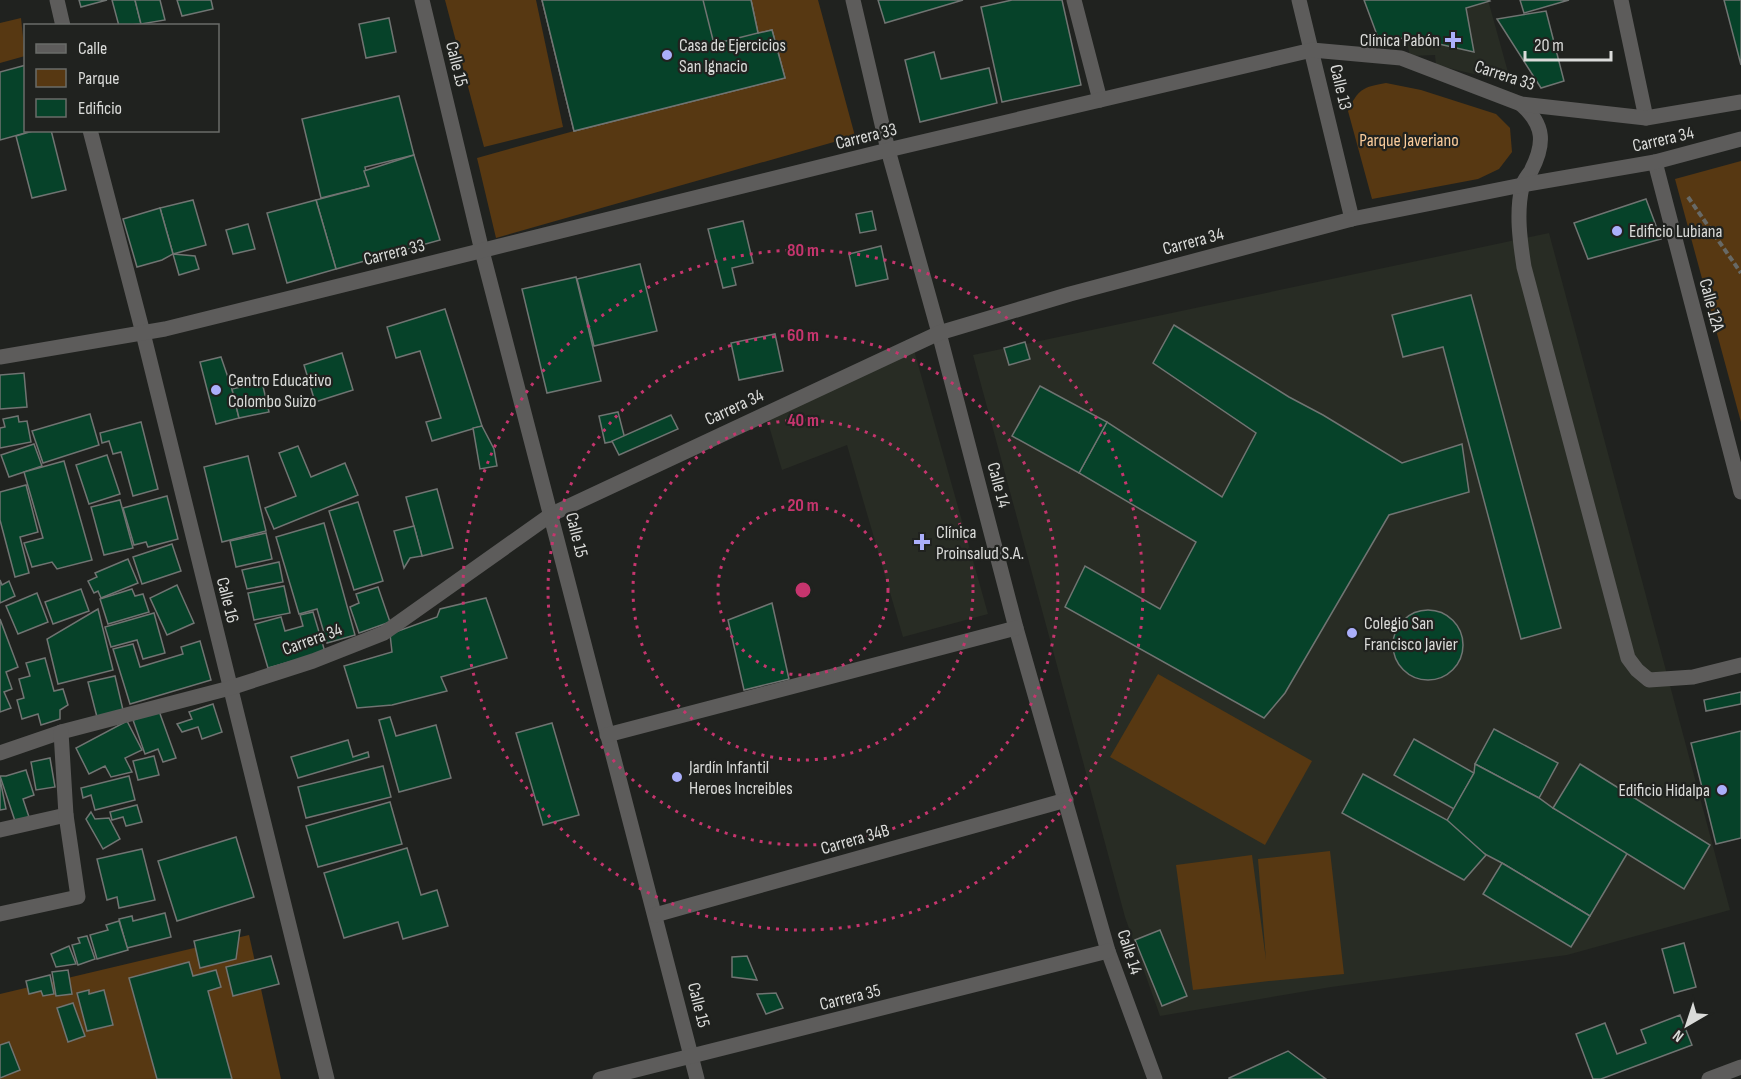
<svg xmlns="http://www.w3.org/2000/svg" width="1741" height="1079" font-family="'Sofia Sans Condensed',sans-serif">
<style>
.built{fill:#282c24}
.green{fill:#573812}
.building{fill:#064229;stroke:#707472;stroke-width:1.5}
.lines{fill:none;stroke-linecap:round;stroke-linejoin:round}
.path{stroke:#676966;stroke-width:4;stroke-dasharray:6 3;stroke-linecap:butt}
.minor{stroke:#5d5c5b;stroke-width:15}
.ring{fill:none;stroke:#c6356e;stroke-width:3;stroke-dasharray:3 6}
.poi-dot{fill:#abaffb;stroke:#20221f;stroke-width:2}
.labels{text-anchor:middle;stroke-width:4.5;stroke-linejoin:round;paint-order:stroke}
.poi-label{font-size:18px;fill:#dadbd9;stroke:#20221f;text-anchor:start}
.street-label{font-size:18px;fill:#dadbd9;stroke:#20221f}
.park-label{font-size:18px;fill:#facc9b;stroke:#20221f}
.centre{fill:#c6356e;stroke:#20221f;stroke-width:3}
.ring-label{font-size:18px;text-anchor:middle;font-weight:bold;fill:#c6356e;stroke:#20221f;stroke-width:4.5;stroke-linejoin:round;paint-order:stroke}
</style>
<rect width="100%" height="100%" fill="#20221f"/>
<g class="built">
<polygon points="1364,0 1488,0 1511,83 1436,65 1435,55 1410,56 1406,38 1380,43"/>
<polygon points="1549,233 1730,910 1567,955 1331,987 1160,1016 1125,917 973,355"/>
<polygon points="914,350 988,614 903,637 847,445 782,470 767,419"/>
</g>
<g class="green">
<polygon points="445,0 536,0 563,127 484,147"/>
<polygon points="751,0 818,0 855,136 496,238 477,158 574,131 784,78 772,30 758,33"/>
<polygon points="21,18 25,56 0,63 0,23"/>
<path d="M 1386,83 L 1421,90 L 1496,114 L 1510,128 L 1512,152 L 1499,169 L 1478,179 L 1372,199 L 1348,111 C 1358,89 1363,87 1386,83 Z"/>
<polygon points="1741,161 1741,422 1675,179"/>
<polygon points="1158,674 1312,761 1265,845 1110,757"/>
<polygon points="1330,851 1344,974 1269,981 1193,990 1176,865 1252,855 1266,960 1258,859"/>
<polygon points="249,935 281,1079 0,1079 0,994"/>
</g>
<g class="building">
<polygon points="79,0 107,0 81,7"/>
<polygon points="112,0 135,0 141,24 119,26"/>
<polygon points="135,0 160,0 165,20 141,24"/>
<polygon points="177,0 211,0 213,9 182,16"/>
<polygon points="542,0 597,0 613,69 772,30 785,78 574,131"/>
<polygon points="542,0 751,0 758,33 772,30 785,78 574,131"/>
<polygon points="703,0 751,0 758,33 714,44"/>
<polygon points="878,0 963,0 885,23"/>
<polygon points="1012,0 1062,0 1081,85 1002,102 981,7"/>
<polygon points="1364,0 1489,0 1490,1 1466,8 1474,52 1408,37 1380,43"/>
<polygon points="1520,0 1569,0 1524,13"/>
<polygon points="1724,0 1741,0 1741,65"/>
<polygon points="1546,11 1564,81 1541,88 1497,19"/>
<polygon points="389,18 396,52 366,58 359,24"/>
<polygon points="934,52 941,79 989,68 997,103 920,122 905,60"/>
<polygon points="26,65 26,130 36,130 0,140 0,72"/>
<polygon points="399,96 414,155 365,167 369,186 321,198 302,119"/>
<polygon points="36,130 51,130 66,190 32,198 16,136"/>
<polygon points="414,155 440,240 336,269 316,200 369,186 364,171"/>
<polygon points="1646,199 1661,239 1588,259 1574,223"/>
<polygon points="193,200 206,245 173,254 160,208"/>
<polygon points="316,200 336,269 287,283 267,213"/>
<polygon points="160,208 173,254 162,260 137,267 123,219"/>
<polygon points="872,211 876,230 860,233 856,214"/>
<polygon points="743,221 753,263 732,268 736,285 723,288 708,229"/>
<polygon points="248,224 255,249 233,254 226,230"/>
<polygon points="881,246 888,279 856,286 849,254"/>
<polygon points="173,254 195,256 199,269 179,275"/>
<polygon points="640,264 657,331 594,346 577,279"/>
<polygon points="576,277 601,381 547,393 522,289"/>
<polygon points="1471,295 1561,628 1521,639 1443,347 1403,357 1392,315"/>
<polygon points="445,309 482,426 432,441 426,422 441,418 420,351 396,358 387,327"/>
<polygon points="1174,325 1289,397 1323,415 1402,463 1462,444 1469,492 1389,515 1285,693 1264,718 1065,607 1085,566 1160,609 1196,542 1079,473 1107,422 1222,497 1256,433 1153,363"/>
<polygon points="775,334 783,371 739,380 731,343"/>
<polygon points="1025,342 1030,359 1009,365 1004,348"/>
<polygon points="342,353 353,390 315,402 304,365"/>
<polygon points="221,357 232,389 239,418 216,424 200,362"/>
<polygon points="24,373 27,407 0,409 0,375"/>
<polygon points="262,382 269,412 239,418 232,389"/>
<polygon points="1040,386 1107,422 1079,473 1012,436"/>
<polygon points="618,412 625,439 605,443 599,416"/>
<polygon points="90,414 99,445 43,463 32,431"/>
<polygon points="671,415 678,429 619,455 612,441"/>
<polygon points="18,416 19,422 27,421 31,442 0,448 0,428 5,427 3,419"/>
<polygon points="141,422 158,489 133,496 121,452 113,454 109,441 102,443 100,433"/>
<polygon points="482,426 494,449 497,466 480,469 473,428"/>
<polygon points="34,444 42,466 9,477 1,455"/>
<polygon points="298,446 311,477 345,463 358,495 274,529 265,508 296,496 279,453"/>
<polygon points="107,455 120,494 89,504 76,465"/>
<polygon points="248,456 266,531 222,542 204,467"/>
<polygon points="64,461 92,560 57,569 52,562 32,567 24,543 43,538 24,472"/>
<polygon points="26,485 38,532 20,537 29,573 15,577 0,520 0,492"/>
<polygon points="437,489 453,548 422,556 406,497"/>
<polygon points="167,496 178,539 148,547 146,542 134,545 123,508"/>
<polygon points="120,500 133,548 104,555 91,507"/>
<polygon points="358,502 383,581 354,590 329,511"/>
<polygon points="324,523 355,635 327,643 317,609 299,614 276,537"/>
<polygon points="414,526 422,556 410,558 404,568 394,531"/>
<polygon points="266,533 272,559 236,567 230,541"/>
<polygon points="172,544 181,571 142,584 133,557"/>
<polygon points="128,559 138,583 101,598 98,591 94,593 88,581 97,577 95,573"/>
<polygon points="279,562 283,582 247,589 242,570"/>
<polygon points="0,580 2,585 9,581 15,596 0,603"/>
<polygon points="177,585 194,623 167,635 150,598"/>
<polygon points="284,586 290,613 254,620 248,593"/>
<polygon points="378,587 390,622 359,633 350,607 359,603 356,594"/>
<polygon points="81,589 89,611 53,624 45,602"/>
<polygon points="132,589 135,596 143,594 149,612 108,624 100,599"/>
<polygon points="37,593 48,622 18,634 6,606"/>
<polygon points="486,598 507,658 441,677 447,691 392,705 357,708 344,666 392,652 390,634 437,617 440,609"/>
<polygon points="772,603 789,679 744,690 728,620"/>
<polygon points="98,609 113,670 58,684 47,639"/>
<circle cx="1428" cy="645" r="35"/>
<polygon points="313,612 325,652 268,668 255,624 281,617 285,631 303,626 300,615"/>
<polygon points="154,613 165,653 143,659 137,640 111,647 105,627"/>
<polygon points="0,619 18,667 6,672 12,689 4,692 11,708 0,712"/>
<polygon points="200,641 211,680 130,704 113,649 133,644 140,667 183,654 181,647"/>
<polygon points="45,658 54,691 63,689 68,705 60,710 60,719 41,725 38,714 22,719 17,700 24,698 19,679 30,676 26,663"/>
<polygon points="115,676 123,710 97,717 88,682"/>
<polygon points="1741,692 1741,704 1706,711 1704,700"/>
<polygon points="213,704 222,732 202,739 198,727 182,732 177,724 192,719 189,712"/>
<polygon points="159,711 176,758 163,762 158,749 145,754 133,720"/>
<polygon points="390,717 396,736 436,725 451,778 399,792 379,720"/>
<polygon points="127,721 142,750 125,758 132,772 111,777 105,766 89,774 76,748"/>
<polygon points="552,723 579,815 543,825 516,733"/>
<polygon points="1494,729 1558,763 1539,798 1475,764"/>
<polygon points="1741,731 1741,838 1716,844 1691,743"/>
<polygon points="1414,739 1474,773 1454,809 1394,775"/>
<polygon points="348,740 353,757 368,752 369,757 298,778 291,757"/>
<polygon points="154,756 159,775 138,780 133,761"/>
<polygon points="50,758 55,787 36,790 31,762"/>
<polygon points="1475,764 1539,798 1553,808 1631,847 1590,916 1502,863 1441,831 1474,773"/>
<polygon points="1580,764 1710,845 1684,889 1553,808"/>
<polygon points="383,766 391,797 306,818 298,787"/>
<polygon points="26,770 34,795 23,799 29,817 15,821 0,776 6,776"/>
<polygon points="1363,774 1447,820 1486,855 1464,880 1342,813"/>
<polygon points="129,776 135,800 95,810 91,795 83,798 81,788"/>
<polygon points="0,779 6,809 0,810"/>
<polygon points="390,802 402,844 318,867 306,826"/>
<polygon points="137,805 142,822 126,826 123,817 112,820 110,812"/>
<polygon points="91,812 95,819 109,818 120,839 103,849 86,819"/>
<polygon points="236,837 254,897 177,921 158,861"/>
<polygon points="407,848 421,895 437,890 448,926 403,939 398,922 344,938 324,873"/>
<polygon points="142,849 155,900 119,908 117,897 107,900 97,859"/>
<polygon points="1502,863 1590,916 1571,947 1483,894"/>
<polygon points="165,913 171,937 127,948 119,919 132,916 133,921"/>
<polygon points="119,921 128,950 97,959 90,935 108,930 106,925"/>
<polygon points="240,930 236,959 200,968 194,941"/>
<polygon points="1160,930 1187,996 1162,1006 1135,940"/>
<polygon points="87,936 95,959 78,965 72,945 80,943 78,938"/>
<polygon points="1684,943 1696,987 1674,993 1662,949"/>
<polygon points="69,946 76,964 56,967 51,954"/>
<polygon points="271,956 279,984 233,996 226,967"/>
<polygon points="747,956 757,980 732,977 732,957"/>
<polygon points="189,962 193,976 216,970 221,987 208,991 232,1079 157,1079 129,978"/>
<polygon points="68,970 72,994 56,996 52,972"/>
<polygon points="50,975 54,994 43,996 41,991 29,994 26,981"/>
<polygon points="89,990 89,994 104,990 113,1025 87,1031 77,993"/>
<polygon points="776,993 783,1008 766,1014 757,994"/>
<polygon points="73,1003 85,1036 68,1042 57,1008"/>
<polygon points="1680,1015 1692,1045 1601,1079 1593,1079 1576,1034 1605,1023 1617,1054 1646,1043 1641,1030"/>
<polygon points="9,1042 20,1070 0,1078 0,1045"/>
<polygon points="1288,1051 1326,1079 1229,1079 1229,1078"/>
</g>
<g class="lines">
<polyline class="path" points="1688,197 1741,273"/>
<g class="minor">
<polyline points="57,0 63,26"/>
<polyline points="422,0 482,251 697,1079"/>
<polyline points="853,0 888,150 939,333 1016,628 1108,951 1155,1079"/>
<polyline points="1074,0 1100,100"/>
<polyline points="1299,0 1352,219"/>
<polyline points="1621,0 1646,118"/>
<path d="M 1521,104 C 1545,125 1545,144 1531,171 C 1528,176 1523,181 1522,187 C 1516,213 1520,241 1524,267 L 1628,658 L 1637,670 L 1649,680 L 1693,677 L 1741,665"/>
<polyline points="90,130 143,333 327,1079"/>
<polyline points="1655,162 1741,492"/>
<polyline points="0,357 165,329 888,150 1312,50 1401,58 1521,104 1646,118 1741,102"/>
<polyline points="607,735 1016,628"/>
<polyline points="0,753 61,732 230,688 313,661 384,633 552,514 939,333 1070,294 1352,219 1522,185 1655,162 1741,139"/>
<polyline points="0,830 66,815"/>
<polyline points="0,914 78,897 66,815 61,732"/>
<polyline points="655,915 1066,800"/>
<polyline points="600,1079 1108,951"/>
<polyline points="1709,1079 1741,1067"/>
</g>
</g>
<g class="ring">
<circle cx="803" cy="590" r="85"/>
<circle cx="803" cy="590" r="170"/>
<circle cx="803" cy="590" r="255"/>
<circle cx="803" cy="590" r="340"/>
</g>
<g class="poi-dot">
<path d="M1450 31h6v6h6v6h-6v6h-6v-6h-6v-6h6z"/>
<circle cx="667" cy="55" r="6"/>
<circle cx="1617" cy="231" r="6"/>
<circle cx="216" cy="390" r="6"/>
<path d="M919 533h6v6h6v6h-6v6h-6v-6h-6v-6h6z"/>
<circle cx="1352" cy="633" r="6"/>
<circle cx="677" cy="777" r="6"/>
<circle cx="1722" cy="790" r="6"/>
</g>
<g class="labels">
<g class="poi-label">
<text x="1440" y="46" text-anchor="end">Clínica Pabón</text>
<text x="679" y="51">Casa de Ejercicios<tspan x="679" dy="21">San Ignacio</tspan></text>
<text x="1629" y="237">Edificio Lubiana</text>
<text x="228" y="386">Centro Educativo<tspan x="228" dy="21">Colombo Suizo</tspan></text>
<text x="936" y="538">Clínica<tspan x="936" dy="21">Proinsalud S.A.</tspan></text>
<text x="1364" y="629">Colegio San<tspan x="1364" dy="21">Francisco Javier</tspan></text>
<text x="689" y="773">Jardín Infantil<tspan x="689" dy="21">Heroes Increibles</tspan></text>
<text x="1710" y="796" text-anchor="end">Edificio Hidalpa</text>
</g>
<g class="street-label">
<text transform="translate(457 64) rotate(76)" y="6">Calle 15</text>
<text transform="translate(1505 75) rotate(18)" y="6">Carrera 33</text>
<text transform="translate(1341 87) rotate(77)" y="6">Calle 13</text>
<text transform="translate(866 136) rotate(-14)" y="6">Carrera 33</text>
<text transform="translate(1663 139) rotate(-13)" y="6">Carrera 34</text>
<text transform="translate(1193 241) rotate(-15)" y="6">Carrera 34</text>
<text transform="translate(394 252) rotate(-14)" y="6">Carrera 33</text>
<text transform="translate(1712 305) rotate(75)" y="6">Calle 12A</text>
<text transform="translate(734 407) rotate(-25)" y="6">Carrera 34</text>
<text transform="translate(999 485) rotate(75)" y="6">Calle 14</text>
<text transform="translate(577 535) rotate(76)" y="6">Calle 15</text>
<text transform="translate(228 600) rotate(76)" y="6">Calle 16</text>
<text transform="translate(312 639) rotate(-20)" y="6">Carrera 34</text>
<text transform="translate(855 839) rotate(-16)" y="6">Carrera 34B</text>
<text transform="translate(1130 952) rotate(72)" y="6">Calle 14</text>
<text transform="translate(850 997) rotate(-14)" y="6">Carrera 35</text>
<text transform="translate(699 1005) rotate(76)" y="6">Calle 15</text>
</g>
<g class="park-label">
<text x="1409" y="146">Parque Javeriano</text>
</g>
</g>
<circle cx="803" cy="590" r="9" class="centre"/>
<g class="ring-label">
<text x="803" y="256">80 m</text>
<text x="803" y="341">60 m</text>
<text x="803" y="426">40 m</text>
<text x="803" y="511">20 m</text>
</g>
<rect x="24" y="24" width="195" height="108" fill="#20221f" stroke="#6a6c69" stroke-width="1.5"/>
<rect x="36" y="44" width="30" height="9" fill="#5d5c5b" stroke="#6a6c69" stroke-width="1.5"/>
<text x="78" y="54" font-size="18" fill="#dadbd9">Calle</text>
<rect x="36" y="69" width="30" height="18" fill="#573812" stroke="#6a6c69" stroke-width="1.5"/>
<text x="78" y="84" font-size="18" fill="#dadbd9">Parque</text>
<rect x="36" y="99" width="30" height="18" fill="#064229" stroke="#6a6c69" stroke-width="1.5"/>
<text x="78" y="114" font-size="18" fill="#dadbd9">Edificio</text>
<g transform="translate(1687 1025) rotate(219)" stroke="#20221f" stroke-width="4.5" paint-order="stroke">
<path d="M0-4.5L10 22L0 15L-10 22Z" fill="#dadbd9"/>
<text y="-9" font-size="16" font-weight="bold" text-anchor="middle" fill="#dadbd9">N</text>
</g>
<path d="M1525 51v9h86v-9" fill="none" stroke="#dadbd9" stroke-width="3"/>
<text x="1534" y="51" font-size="18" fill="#dadbd9" stroke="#20221f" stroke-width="4.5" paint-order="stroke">20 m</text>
</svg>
